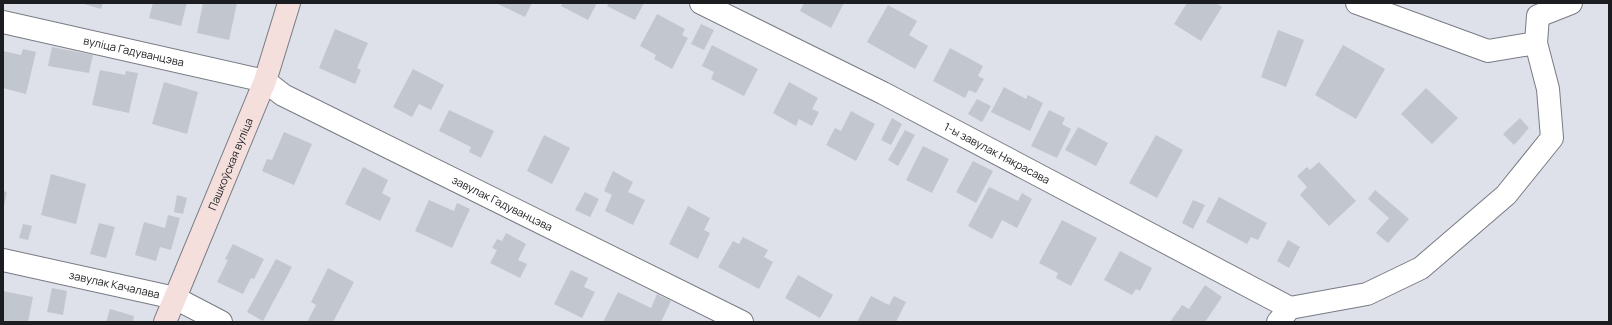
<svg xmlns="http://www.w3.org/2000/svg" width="1612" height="325" font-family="Manrope,sans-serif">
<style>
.building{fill:#c2c6ce}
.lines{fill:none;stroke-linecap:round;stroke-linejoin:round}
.minor-casing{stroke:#787b83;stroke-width:24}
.secondary-casing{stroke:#787b83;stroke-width:24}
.minor{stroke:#fff;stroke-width:22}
.secondary{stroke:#f5dfdc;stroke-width:22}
.labels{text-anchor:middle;stroke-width:3.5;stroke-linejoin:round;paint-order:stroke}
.street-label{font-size:11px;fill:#1c1d20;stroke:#ebeff7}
</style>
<rect width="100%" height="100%" fill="#dee1ea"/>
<g class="building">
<polygon points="81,3 103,3 101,9"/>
<polygon points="153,3 187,3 181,26 149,18"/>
<polygon points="203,3 237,3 229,40 197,33"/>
<polygon points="496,3 532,3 525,17"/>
<polygon points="563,3 597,3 588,20 561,6"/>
<polygon points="609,3 644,3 635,20 607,6"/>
<polygon points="804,3 844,3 831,28 800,11"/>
<polygon points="1187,3 1216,3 1222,7 1201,41 1174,24"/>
<polygon points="888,5 917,21 909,35 928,46 915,69 867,42"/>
<polygon points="657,14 685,29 682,35 688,38 672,69 654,59 656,55 640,46"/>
<polygon points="701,24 714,30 704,50 691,44"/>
<polygon points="335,29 368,43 357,68 361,70 355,84 319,68"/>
<polygon points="1278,30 1304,40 1286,87 1261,77"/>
<polygon points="712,45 758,69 744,96 711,79 714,72 702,66"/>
<polygon points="1343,45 1385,69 1356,119 1315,95"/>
<polygon points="52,47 93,55 89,73 48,66"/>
<polygon points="950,48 983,66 978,76 984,79 976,93 969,90 965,98 933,81"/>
<polygon points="23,49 36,52 26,94 3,88 3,51 21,55"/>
<polygon points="413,69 444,85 431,110 419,104 412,117 393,107"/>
<polygon points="100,70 125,75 126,71 138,73 129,113 92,105"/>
<polygon points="164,82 198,92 187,134 152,124"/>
<polygon points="789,82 818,98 812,109 819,112 812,126 799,119 796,126 773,113"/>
<polygon points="1004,87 1026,99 1028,95 1043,103 1030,131 991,112"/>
<polygon points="1426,88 1458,118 1432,144 1401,114"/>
<polygon points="977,99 991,106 982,122 968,114"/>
<polygon points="449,110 494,131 481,158 469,152 471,147 439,131"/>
<polygon points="1049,110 1065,118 1062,124 1071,129 1057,158 1031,146"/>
<polygon points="851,111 875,124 856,161 826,145 835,128 841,131"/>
<polygon points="892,118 902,124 891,145 881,140"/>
<polygon points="1520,118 1529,128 1514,145 1503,134"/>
<polygon points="1078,127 1108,143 1096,166 1065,150"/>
<polygon points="905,130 915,135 898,166 888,160"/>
<polygon points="284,132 312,144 294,185 262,171 267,159 272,160"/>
<polygon points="544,135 570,148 552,184 527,171"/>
<polygon points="1156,135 1183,150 1157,198 1129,183"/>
<polygon points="923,146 949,159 932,193 906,180"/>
<polygon points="973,161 993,171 976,203 956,192"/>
<polygon points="1319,162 1356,201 1329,226 1300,195 1307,187 1297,176 1307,167 1310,170"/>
<polygon points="363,167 388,180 382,193 391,198 380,221 345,204"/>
<polygon points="613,171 633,182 628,192 645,200 633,225 605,211 612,195 604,191"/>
<polygon points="51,174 86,184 76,224 41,215"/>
<polygon points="989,187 1018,201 1022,193 1032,199 1017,228 1002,220 992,239 968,226"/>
<polygon points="1375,190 1409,219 1388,243 1376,233 1389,218 1368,199"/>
<polygon points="3,191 7,192 4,206 3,205"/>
<polygon points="585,192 599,199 590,217 575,210"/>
<polygon points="177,195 187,198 183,214 174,212"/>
<polygon points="1219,197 1267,223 1258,240 1251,237 1247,244 1206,222"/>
<polygon points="429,200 454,211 457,203 470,209 452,248 415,231"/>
<polygon points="1193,200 1205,205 1193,229 1182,223"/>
<polygon points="688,206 710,218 704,230 710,233 698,259 669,244"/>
<polygon points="168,215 180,218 171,250 160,247 156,261 135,255 144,222 165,228"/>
<polygon points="1062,220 1097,238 1071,286 1056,278 1058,273 1039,263"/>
<polygon points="99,223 115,227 106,258 90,254"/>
<polygon points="23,224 32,226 28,240 19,238"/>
<polygon points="506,233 526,244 518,260 527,264 520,278 490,263 497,250 492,248 497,239 502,241"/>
<polygon points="743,237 768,250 764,257 773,262 759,289 718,267 733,241 739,244"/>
<polygon points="1288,240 1300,247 1289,268 1277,261"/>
<polygon points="233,244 264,259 254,279 251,278 243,294 217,282 228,260 225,259"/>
<polygon points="1120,251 1152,268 1140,291 1136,289 1132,295 1104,280"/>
<polygon points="276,259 292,267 263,321 247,312"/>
<polygon points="328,268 354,282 333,322 307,322 316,305 311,302"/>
<polygon points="571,270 588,278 584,287 595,292 582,318 554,304"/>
<polygon points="798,275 833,295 820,318 785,298"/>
<polygon points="1205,285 1222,297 1205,322 1170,322 1182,305 1189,309"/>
<polygon points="52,288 67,291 63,315 47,312"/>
<polygon points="3,291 33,297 28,322 3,322"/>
<polygon points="618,292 651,308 657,294 671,301 661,322 625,322 622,321 622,322 603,322"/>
<polygon points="871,296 889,305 894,296 906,302 896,322 857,322"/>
<polygon points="110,309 134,316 133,322 106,322"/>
</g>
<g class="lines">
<g class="minor-casing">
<g id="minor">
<path id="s1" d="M 701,3 L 883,93 L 1290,308"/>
<polyline points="1357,3 1488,51 1536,43 1538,16 1571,3"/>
<path id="s2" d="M 3,22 L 265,81 L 283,95 L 742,322"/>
<path id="s3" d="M 3,260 L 175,298 L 221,322"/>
<polyline points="1278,322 1290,308 1367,294 1421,268 1506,195 1552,138 1548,89 1536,43"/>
</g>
</g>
<g class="secondary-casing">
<g id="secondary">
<path id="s4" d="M 165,322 L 265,81 L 289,3"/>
</g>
</g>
<use href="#minor" class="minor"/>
<use href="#secondary" class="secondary"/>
</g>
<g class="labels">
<g class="street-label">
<text dy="4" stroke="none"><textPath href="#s2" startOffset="134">вуліца Гадуванцэва</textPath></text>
<text dy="4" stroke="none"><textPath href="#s1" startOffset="332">1-ы завулак Някрасава</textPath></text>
<text dy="4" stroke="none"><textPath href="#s4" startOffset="171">Пашкоўская вуліца</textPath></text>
<text dy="4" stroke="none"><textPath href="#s2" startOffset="536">завулак Гадуванцэва</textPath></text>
<text dy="4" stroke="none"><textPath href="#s3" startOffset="114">завулак Качалава</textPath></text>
</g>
</g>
<rect width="1612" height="325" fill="none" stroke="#1c1d20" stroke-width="8"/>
</svg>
